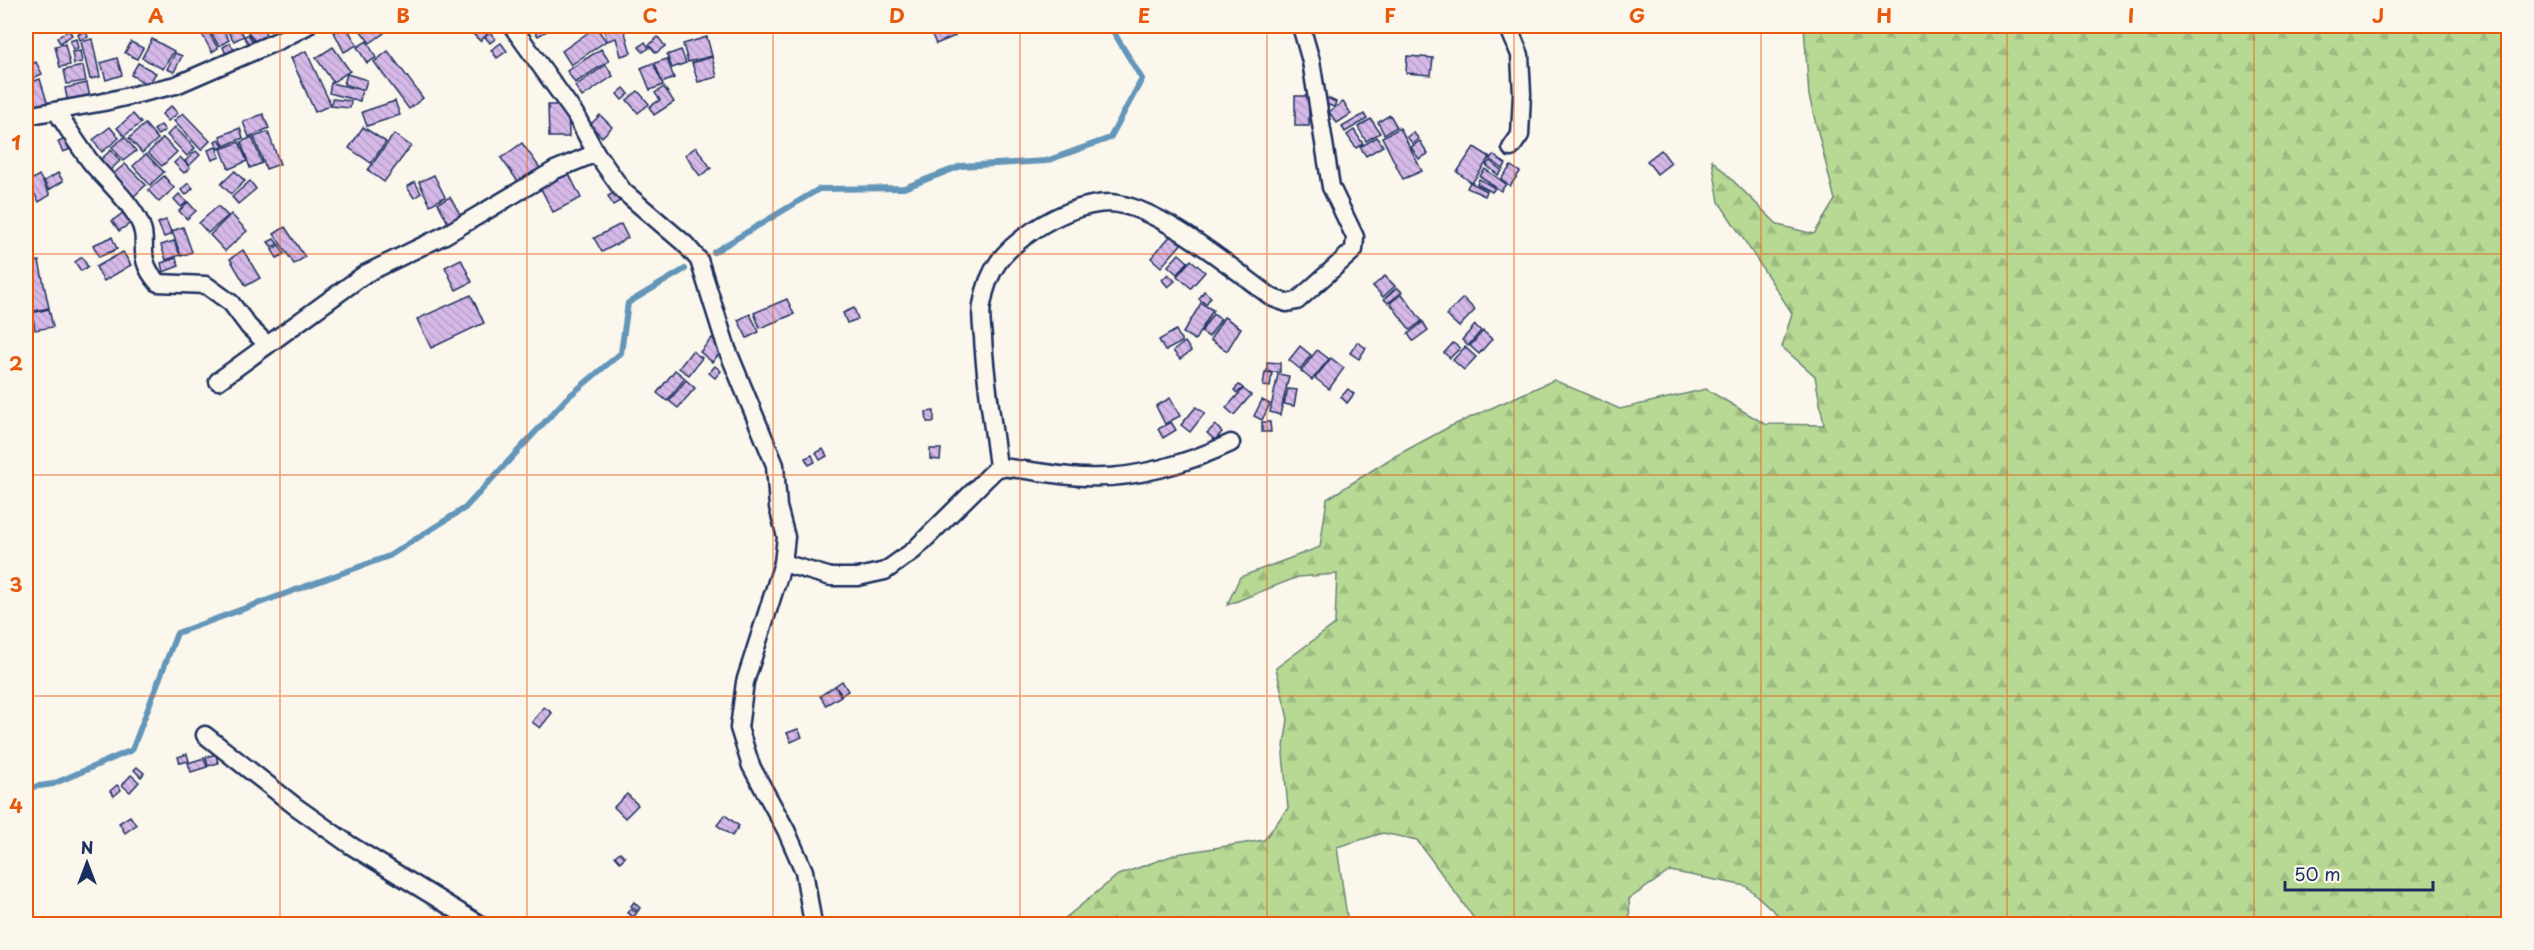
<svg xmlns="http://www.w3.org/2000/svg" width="2534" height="950" font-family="'Playpen Sans',sans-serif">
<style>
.forest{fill:url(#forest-firs);stroke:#6a8478;stroke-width:1.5}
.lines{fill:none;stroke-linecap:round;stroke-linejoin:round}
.stream{stroke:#6396b9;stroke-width:6}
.building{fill:url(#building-back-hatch);stroke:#1b2f5e;stroke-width:1.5}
.minor-casing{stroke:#1b2f5e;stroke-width:21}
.minor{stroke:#fbf7ec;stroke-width:16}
.grid{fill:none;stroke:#e8590c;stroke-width:1.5;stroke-opacity:0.55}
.neatline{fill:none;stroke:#e8590c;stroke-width:2}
.grid-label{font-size:20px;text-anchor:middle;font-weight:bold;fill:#e8590c}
</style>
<defs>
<pattern id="forest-firs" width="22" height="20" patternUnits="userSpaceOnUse" patternTransform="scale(1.5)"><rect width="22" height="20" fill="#b8d993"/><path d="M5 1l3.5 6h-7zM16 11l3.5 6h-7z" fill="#9ebb81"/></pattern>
<pattern id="building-back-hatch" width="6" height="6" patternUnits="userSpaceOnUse" patternTransform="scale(1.5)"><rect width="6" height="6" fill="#d6b9e7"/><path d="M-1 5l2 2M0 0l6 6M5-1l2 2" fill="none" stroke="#b79fc9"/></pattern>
</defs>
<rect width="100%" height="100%" fill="#fbf7ec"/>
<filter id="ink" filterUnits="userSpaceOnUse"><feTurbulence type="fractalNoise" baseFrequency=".0167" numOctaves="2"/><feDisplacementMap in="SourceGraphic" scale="12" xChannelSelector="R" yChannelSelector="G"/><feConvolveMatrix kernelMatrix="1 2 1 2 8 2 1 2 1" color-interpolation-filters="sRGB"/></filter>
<g filter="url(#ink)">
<polygon class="forest" points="1804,26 2508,26 2508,924 1788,924 1746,886 1670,871 1629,899 1630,924 1478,924 1417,840 1383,833 1337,847 1348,924 1058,924 1118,875 1177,854 1264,840 1288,808 1283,754 1288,719 1276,668 1335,624 1337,574 1298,577 1227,605 1240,577 1320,547 1327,499 1390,459 1449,427 1554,380 1620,409 1706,389 1765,424 1824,425 1815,376 1782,347 1792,313 1719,202 1712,160 1778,225 1814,234 1835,200 1809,96"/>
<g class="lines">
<g class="stream">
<polyline points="714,252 819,189 904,188 961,166 1046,161 1110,138 1142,79 1110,26"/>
<polyline points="26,788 53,784 132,750 177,633 389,556 465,508 567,398 621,353 628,303 685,269"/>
</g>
</g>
<g class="building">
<polygon points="205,26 218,48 212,52 199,29"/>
<polygon points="207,26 221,26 229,40 219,46"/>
<polygon points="224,26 238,26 244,36 234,41"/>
<polygon points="244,26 260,26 267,35 256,43"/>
<polygon points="346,26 357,45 344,52 334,32"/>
<polygon points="357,26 378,26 384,33 370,43"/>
<polygon points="476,26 489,26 493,29 480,41 470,31"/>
<polygon points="531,26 550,26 552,28 538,36"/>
<polygon points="603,26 623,26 631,53 621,56 616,38 607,41"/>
<polygon points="674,26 682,26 684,27 678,34 671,29"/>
<polygon points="941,26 951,26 955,36 936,44 930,30"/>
<polygon points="596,27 606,41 571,65 562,51"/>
<polygon points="69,30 72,35 60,43 57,38"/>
<polygon points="86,31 88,37 80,40 78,34"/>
<polygon points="490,32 495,39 490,43 485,37"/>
<polygon points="248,34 253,42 249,44 244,37"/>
<polygon points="658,37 665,46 656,53 649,45"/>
<polygon points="707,37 712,56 688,62 683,44"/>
<polygon points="76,39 78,48 73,50 70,41"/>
<polygon points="92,39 100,77 90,79 81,42"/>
<polygon points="152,39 174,51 163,69 142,58"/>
<polygon points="367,41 376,58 367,63 357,47"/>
<polygon points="131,42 143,48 137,59 125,53"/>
<polygon points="645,42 649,48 643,52 639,47"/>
<polygon points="230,43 234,50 226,54 223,47"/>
<polygon points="501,43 507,51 497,58 491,50"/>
<polygon points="65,44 70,65 60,67 55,46"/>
<polygon points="26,45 32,57 26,60"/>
<polygon points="333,47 350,71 333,82 316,58"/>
<polygon points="601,49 609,61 575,83 567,71"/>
<polygon points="681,50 686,63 672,68 667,55"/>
<polygon points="80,51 82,62 74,64 72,52"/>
<polygon points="306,51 331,105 315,112 291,58"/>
<polygon points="388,51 423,98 409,109 374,62"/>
<polygon points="175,53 182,56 174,72 167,69"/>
<polygon points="1407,56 1433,58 1431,75 1406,73"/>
<polygon points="712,57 717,77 698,82 692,63"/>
<polygon points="117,58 122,75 106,80 101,63"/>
<polygon points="667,59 674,78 662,83 655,63"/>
<polygon points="36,62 42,74 29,80 26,67"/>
<polygon points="138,63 156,73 148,85 131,75"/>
<polygon points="653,63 663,85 650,90 641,68"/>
<polygon points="606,65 613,76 582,97 575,86"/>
<polygon points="83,66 86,81 67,84 64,70"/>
<polygon points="347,74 367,80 364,90 344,84"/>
<polygon points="40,79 48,105 37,109 35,101 26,105 26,84"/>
<polygon points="87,83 91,103 69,108 65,88"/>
<polygon points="331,83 362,90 360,101 329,93"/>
<polygon points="664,87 674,102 654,115 649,107 660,100 655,93"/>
<polygon points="624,88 629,94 622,100 617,94"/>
<polygon points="638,91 649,104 638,113 627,100"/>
<rect x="1295" y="96" width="14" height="30"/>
<polygon points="1325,97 1336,102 1334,107 1323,103"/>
<polygon points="332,99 351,101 350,108 331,106"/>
<polygon points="395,101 400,115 367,126 362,112"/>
<polygon points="1343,102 1351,114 1337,123 1329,112"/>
<polygon points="548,105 568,105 569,137 549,137"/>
<polygon points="171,106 178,113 168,121 162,114"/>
<polygon points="183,113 210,141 201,150 174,121"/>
<polygon points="133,114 141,123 124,136 117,128"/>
<polygon points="263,114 269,128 249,137 243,122"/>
<polygon points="1364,114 1367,119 1345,132 1342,127"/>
<polygon points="600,115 612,127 602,137 590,125"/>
<polygon points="1390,115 1397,127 1384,134 1378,122"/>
<polygon points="1371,119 1380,133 1366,141 1358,127"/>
<polygon points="145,124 158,139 142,153 129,138"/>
<polygon points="161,125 165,130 158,135 154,130"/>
<polygon points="110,127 119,138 102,152 93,140"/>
<polygon points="175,127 195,148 187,156 167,135"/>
<polygon points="363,127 386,142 371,163 349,148"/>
<polygon points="240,128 243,138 224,146 220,136"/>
<polygon points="1400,128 1422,171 1403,179 1382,137"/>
<polygon points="1354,130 1363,144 1356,148 1347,135"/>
<polygon points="268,132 280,164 266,169 254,137"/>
<polygon points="1413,132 1419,139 1413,144 1407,137"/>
<polygon points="394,134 411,146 384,182 368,170"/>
<polygon points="125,137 136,151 123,161 112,147"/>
<polygon points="252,137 262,163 250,168 241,142"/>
<polygon points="1377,137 1383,146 1366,156 1360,147"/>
<polygon points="68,138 73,148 63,152 58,142"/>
<polygon points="163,138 177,152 162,166 148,153"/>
<polygon points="219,139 223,146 219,149 215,141"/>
<polygon points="1420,141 1428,154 1419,159 1411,147"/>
<polygon points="239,142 247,161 229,169 221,149"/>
<polygon points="522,143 540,168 519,183 501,158"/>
<polygon points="216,147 220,157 212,160 208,150"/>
<polygon points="696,147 711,168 700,176 685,155"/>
<polygon points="1474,147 1490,157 1472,183 1457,172"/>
<polygon points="111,150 120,161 108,172 99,161"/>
<polygon points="1661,150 1671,163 1657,174 1647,161"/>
<polygon points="196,151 200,155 189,166 185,161"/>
<polygon points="146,154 164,172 150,185 133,166"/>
<polygon points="1493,155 1506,164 1503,169 1490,159"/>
<polygon points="180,157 190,168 184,173 174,163"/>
<polygon points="1490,161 1502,171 1498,175 1486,165"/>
<polygon points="125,164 146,185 133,197 112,175"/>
<polygon points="1511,166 1520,172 1510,186 1501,179"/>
<polygon points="1485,169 1506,184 1501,191 1480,176"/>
<polygon points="235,171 245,181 231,194 221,184"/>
<polygon points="568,172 581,198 553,212 540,187"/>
<polygon points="58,173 63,181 49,190 44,181"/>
<polygon points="39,175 50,195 39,202 28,182"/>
<polygon points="434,175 445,197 430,205 419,182"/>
<polygon points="164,176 174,188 159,202 148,190"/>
<polygon points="1479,179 1495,188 1492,192 1477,184"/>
<polygon points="250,181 256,189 238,204 232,197"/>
<polygon points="415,182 421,193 414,198 407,187"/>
<polygon points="1470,182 1487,191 1485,196 1467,188"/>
<polygon points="188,183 193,188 186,195 181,190"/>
<polygon points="619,190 625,198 613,205 608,196"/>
<polygon points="179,194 187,202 181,207 174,199"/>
<polygon points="450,197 462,218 449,225 438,203"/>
<polygon points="188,202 196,211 187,219 179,211"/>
<polygon points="218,206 228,216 208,233 199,223"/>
<polygon points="127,210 135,220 119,231 112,221"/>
<polygon points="231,214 247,231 225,251 210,235"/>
<polygon points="166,220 172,234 164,237 158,223"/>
<polygon points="621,224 628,238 602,252 594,238"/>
<polygon points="183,227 192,252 181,256 172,231"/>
<polygon points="285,227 305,257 294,264 274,234"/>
<polygon points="1173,233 1184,241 1161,267 1151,258"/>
<polygon points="112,237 117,249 99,257 93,245"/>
<polygon points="274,239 278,244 272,247 268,242"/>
<polygon points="174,241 180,255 166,260 161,245"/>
<polygon points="279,245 284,254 277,258 272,250"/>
<polygon points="243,250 260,278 246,286 230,259"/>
<polygon points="123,252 131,265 104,281 96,267"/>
<polygon points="1179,254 1188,262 1177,274 1168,266"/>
<polygon points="82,257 88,267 81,271 75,262"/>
<polygon points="176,258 179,266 163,272 161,263"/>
<polygon points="461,259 472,282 456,290 445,267"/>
<polygon points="1191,260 1205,272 1191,288 1177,276"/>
<polygon points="39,261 49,308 34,311 26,263"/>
<polygon points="1168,274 1175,281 1168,287 1162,280"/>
<polygon points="1385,276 1395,286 1383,297 1373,286"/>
<polygon points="1397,287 1402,292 1388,303 1384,299"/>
<polygon points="1204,291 1211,297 1206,304 1199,299"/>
<polygon points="1402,294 1422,321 1410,330 1390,303"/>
<polygon points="471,295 484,323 431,348 417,319"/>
<polygon points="1463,298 1475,310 1459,327 1446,315"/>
<polygon points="787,299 794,314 760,328 754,313"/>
<polygon points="1201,303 1213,310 1195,340 1183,333"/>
<polygon points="854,308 858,319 847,323 843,313"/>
<polygon points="49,309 53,327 35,330 32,313"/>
<polygon points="750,314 759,332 747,338 738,320"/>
<polygon points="1213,314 1221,319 1209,337 1201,332"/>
<polygon points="1224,317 1241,328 1227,351 1210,340"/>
<polygon points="1423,322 1428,330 1413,341 1408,334"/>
<polygon points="1475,325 1481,331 1468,346 1462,340"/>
<polygon points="1176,330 1182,342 1165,351 1159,340"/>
<polygon points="1483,331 1492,339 1479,354 1470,346"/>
<polygon points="712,338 724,349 712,362 700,352"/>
<polygon points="1185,342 1191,351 1180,359 1173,351"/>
<polygon points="1357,342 1366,348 1359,359 1350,353"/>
<polygon points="1453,343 1460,348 1450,358 1444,353"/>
<polygon points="1300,346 1311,355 1300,369 1289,360"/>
<polygon points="1465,347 1476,357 1464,370 1453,360"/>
<polygon points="1317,350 1329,359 1312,380 1301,371"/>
<polygon points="692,351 702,358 689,375 679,368"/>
<polygon points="1331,358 1344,368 1329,389 1315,378"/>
<polygon points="1267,362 1280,363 1280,372 1267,372"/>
<polygon points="715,366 721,371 715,378 709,373"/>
<polygon points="675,370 685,378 667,401 657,393"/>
<polygon points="1265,372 1272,373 1270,387 1263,386"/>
<polygon points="1278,374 1289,376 1280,415 1270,412"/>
<polygon points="686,380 695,388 678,408 669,401"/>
<polygon points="1239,385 1243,388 1237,393 1234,390"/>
<polygon points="1243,389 1251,395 1234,415 1226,408"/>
<polygon points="1288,389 1297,390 1294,406 1284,404"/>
<polygon points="1348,389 1354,394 1347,403 1341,397"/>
<polygon points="1170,398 1180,416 1165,424 1156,406"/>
<polygon points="1262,400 1270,404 1262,420 1254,416"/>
<polygon points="1196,407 1205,413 1190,432 1181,425"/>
<polygon points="934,411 934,422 927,422 926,412"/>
<polygon points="1171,422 1176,430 1163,438 1158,429"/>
<polygon points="1262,422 1270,422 1271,432 1262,432"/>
<polygon points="1215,425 1222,432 1215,440 1207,433"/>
<polygon points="823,449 827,456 820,460 816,453"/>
<polygon points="930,449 941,449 940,460 930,459"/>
<polygon points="812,455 815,462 809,465 805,458"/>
<polygon points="842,681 848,691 842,695 835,686"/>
<polygon points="835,686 841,696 826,705 820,696"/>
<polygon points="544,707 552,713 540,728 532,722"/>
<polygon points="798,729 802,737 791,742 787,733"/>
<polygon points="187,754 189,761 180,763 178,757"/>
<polygon points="216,754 218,763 208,766 206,757"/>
<polygon points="204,758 207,767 191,772 188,763"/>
<polygon points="137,767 144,773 141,777 134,770"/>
<polygon points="131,775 139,782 130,792 122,785"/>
<polygon points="117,785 121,790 114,796 110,791"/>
<polygon points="627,794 638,805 625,818 614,807"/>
<polygon points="725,815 739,826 732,836 717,825"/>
<polygon points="130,816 136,825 125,833 119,823"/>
<polygon points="620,852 625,857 620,862 615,856"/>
<polygon points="634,902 640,908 638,911 631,906"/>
<polygon points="630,909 637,912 634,917 627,913"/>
</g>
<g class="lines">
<g class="minor-casing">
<g id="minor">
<polyline points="512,26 575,114 596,153 623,191 685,244 699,260 727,349 775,465 778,507 786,537 783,563 745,682 739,728 751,766 786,830 804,871 813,924"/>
<polyline points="1508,26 1520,55 1522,94 1520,135 1511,148"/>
<path d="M 56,111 C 67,127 78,145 90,161 C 105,180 126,197 138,219 C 152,243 133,255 158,283 L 206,285 L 231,303 L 249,327 L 267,344"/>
<polyline points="26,116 104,102 176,85 280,40 307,26"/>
<polyline points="218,381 365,274 445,235 555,170 596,153"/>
<path d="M 998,467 C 993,424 985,380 983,337 C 982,327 980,315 982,305 C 988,268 1004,250 1034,230 C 1055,216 1084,203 1110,203 C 1158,205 1234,270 1273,298 L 1287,303 L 1297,301 L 1354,250 L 1355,237 L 1331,187 L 1311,61 L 1301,26"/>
<path d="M 783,563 L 831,577 L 858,577 L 885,571 L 913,551 L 998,467 C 1027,469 1056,476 1085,477 C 1134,480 1188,463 1231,443"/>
<polyline points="205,735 295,806 350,845 479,924"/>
</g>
</g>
<use href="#minor" class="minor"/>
</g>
</g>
<path class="grid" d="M 280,26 L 280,924M 527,26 L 527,924M 773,26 L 773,924M 1020,26 L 1020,924M 1267,26 L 1267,924M 1514,26 L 1514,924M 1761,26 L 1761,924M 2007,26 L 2007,924M 2254,26 L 2254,924M 26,254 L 2508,254M 26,475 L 2508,475M 26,696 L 2508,696"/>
<rect width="2534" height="950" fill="none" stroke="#fbf7ec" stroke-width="66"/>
<g transform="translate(87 863)" stroke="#fbf7ec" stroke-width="4.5" paint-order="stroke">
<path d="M0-4.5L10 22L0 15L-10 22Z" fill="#1b2f5e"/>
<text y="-9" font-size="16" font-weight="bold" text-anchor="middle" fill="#1b2f5e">N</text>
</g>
<path d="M2285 881v9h148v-9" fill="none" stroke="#1b2f5e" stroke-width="3"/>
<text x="2294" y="881" font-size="18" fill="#1b2f5e" stroke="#fbf7ec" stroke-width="4.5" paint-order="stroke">50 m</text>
<rect x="33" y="33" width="2468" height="884" class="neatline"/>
<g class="grid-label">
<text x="156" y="23">A</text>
<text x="403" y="23">B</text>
<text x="650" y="23">C</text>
<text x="897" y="23">D</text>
<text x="1144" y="23">E</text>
<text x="1390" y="23">F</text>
<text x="1637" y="23">G</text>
<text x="1884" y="23">H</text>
<text x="2131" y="23">I</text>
<text x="2378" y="23">J</text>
<text x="16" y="150">1</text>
<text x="16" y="371">2</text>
<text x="16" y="592">3</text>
<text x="16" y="813">4</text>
</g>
</svg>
